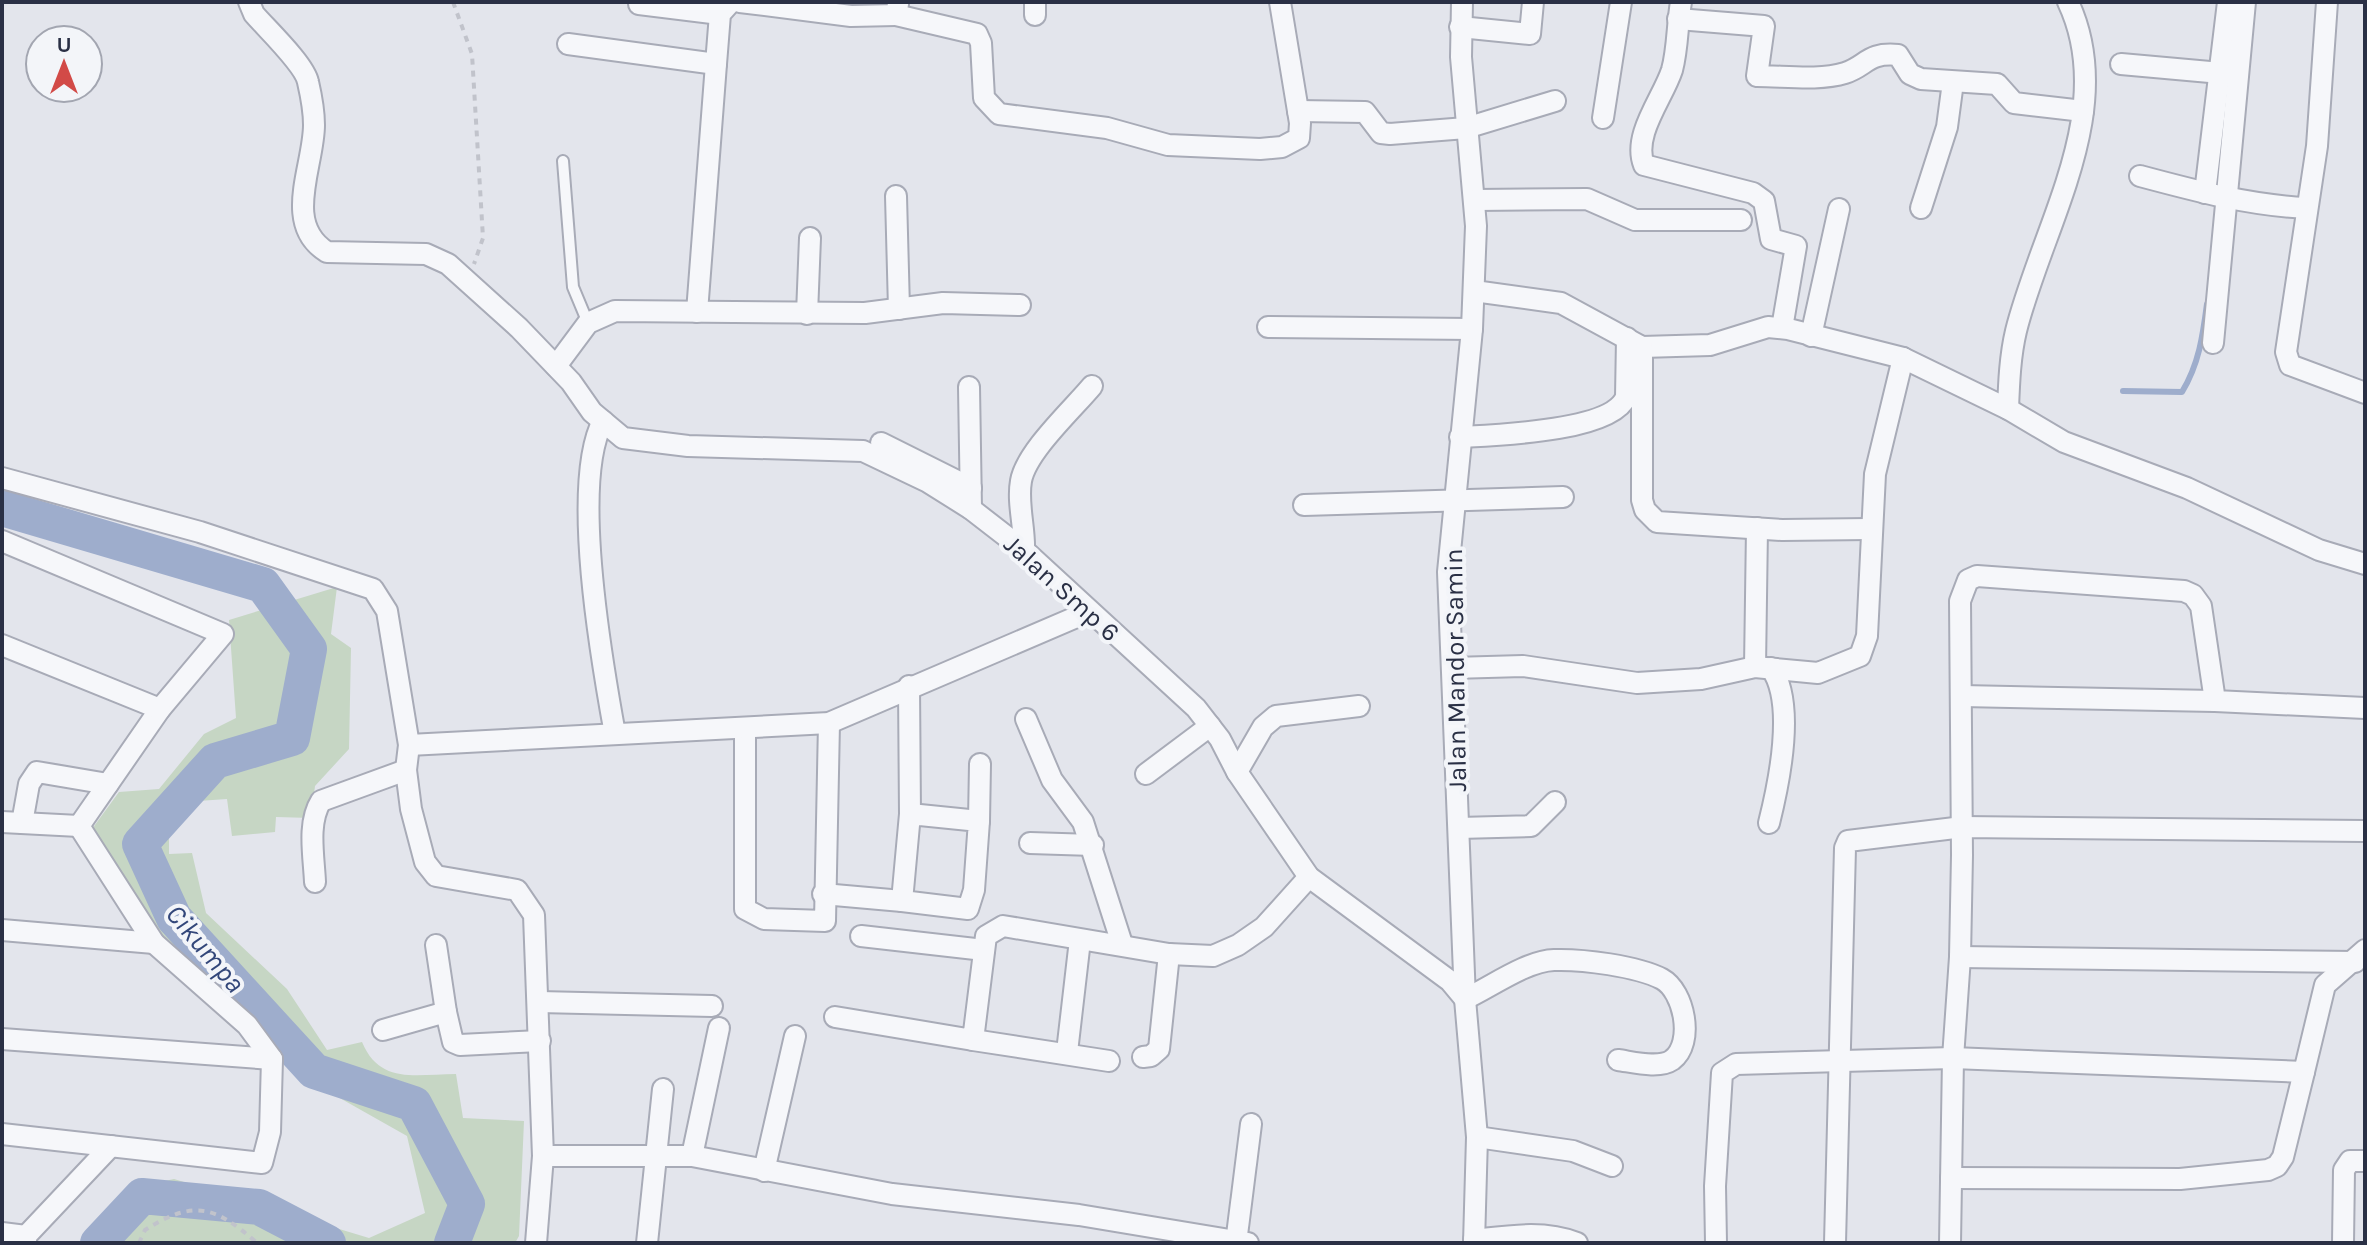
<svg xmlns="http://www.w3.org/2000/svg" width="2367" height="1245" font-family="Karla,sans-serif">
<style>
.green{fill:#c6d6c4}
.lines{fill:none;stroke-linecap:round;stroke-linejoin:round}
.stream{stroke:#9eadcc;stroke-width:6}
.river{stroke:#9eadcc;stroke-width:36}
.service-casing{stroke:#a8abb7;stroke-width:14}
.minor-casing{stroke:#a8abb7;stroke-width:24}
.path{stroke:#c1c3cb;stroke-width:4;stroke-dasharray:6 6;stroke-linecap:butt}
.service{stroke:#f6f7fa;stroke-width:10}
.minor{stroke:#f6f7fa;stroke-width:20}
.labels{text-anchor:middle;stroke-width:8;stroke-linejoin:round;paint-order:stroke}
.street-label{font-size:26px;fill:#2a3045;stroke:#f3f5f9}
.water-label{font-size:28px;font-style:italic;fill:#33477a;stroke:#f3f5f9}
</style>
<rect width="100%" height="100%" fill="#e3e5ec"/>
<path class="green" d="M 337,587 L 331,634 L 351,648 L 349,749 L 315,786 L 311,818 L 276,817 L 275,832 L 232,836 L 227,799 L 169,803 L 169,854 L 192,853 L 206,913 L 287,989 L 327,1050 L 362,1042 C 380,1085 416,1074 456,1074 L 463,1118 L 524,1121 L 519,1236 L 515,1243 L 101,1243 L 128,1189 L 174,1179 L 369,1238 L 425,1213 L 407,1136 L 322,1088 L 160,938 L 92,829 L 119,792 L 159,789 L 204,734 L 236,718 L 229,620 Z"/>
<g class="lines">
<path class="stream" d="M 2123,391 L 2182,392 C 2199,364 2203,335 2207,304"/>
<g class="river">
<polyline points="2,508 263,585 309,649 292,738 215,761 140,844 174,918 314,1071 414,1104 467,1204 452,1243"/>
<polyline points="98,1243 142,1196 259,1207 328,1243"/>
</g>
<g class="service-casing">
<polyline id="service" points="563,161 573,287 588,323"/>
</g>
<g class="minor-casing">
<g id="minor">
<path d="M 249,2 L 254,14 C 267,29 305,65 308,82 C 311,95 314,112 314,125 C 314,166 282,224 327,252 L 426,254 L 448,264 L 519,328 L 571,382 L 592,412 L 623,438 L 688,446 L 863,451 L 928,482 L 971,509 L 1024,550 L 1196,708 L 1220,739 L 1237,772 L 1309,877 L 1450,981 L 1465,999"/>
<polyline points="740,2 851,16 896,15 898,4"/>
<polyline points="1035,2 1035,15"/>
<polyline points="1462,2 1461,57 1476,226 1472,329 1448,572 1465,999 1477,1137 1474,1243"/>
<path d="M 1681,2 C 1677,25 1678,48 1672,70 C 1663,98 1632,135 1644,165 L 1753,193 L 1764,201 L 1771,239 L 1796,246 L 1782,328"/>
<polyline points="2327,2 2317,146 2286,352 2290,365 2365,393"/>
<polyline points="639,4 720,14"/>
<polyline points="896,15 977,34 981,43 984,98 999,114 1107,128 1168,145 1260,149 1282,147 1299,138 1300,123 1280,2"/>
<path d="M 1678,19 L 1764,26 L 1757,76 C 1785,76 1819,81 1845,73 C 1867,66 1867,52 1898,55 L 1910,74 L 1921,79 L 1997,84 L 2014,103 L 2083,111"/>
<polyline points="1460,27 1530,34 1533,2"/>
<polyline points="568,44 716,64 697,312"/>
<polyline points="716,64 720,14 729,4"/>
<polyline points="2121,64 2221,73"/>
<polyline points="1298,111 1365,112 1381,133 1390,134 1466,128 1555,101"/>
<polyline points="1603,118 1621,2"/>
<path d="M 2140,176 C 2196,191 2248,205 2306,208"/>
<polyline points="2205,193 2228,2"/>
<polyline points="896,196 899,309"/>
<polyline points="1476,200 1587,199 1635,220 1741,220"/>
<polyline points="1921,208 1947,127 1953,82"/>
<polyline points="1474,291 1561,303 1642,347 1710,345 1768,327 1788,329 1903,358 2008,409 2064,442 2187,488 2319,550 2365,564"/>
<polyline points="807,314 810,238"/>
<polyline points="1268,327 1472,329"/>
<polyline points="1811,336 1839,209"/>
<polyline points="2213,343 2245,2"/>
<polyline points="1642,347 1642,500 1645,510 1657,522 1782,530 1869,529"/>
<polyline points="556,366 588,323 615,311 865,313 943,303 1020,305"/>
<polyline points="969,387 971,509"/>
<path d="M 2008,409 C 2009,383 2010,356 2016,331 C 2042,226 2119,110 2068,2"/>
<path d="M 603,421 C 570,483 602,663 615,734"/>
<path d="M 1460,437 C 1494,435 1612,432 1626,397 L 1627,338"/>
<polyline points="881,443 971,488"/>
<polyline points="2,478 200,532 373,589 387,611 409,745 406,770 411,809 425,862 436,876 517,890 534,915 543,1156 536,1243"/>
<polyline points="1304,505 1563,497"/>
<polyline points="2,541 223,634 160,709 79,826"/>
<path d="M 1024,550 C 1025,528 1017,503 1021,481 C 1026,452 1072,410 1092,386"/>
<polyline points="2,645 160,709"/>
<polyline points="1755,667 1757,528"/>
<polyline points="1452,668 1523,666 1637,683 1701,679 1755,667 1818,673 1860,656 1867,636 1875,474 1903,358"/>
<polyline points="909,686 910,814"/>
<polyline points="1962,696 2215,701"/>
<polyline points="1026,719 1052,780 1083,822 1122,944"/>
<polyline points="745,728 745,909 764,919 825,921 829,723"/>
<polyline points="409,745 829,723 1088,612"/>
<polyline points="1237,772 1263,727 1276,716 1359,706"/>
<polyline points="1146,774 1210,726"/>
<polygon points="910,814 979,821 974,890 968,909 902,901"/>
<polyline points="979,821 980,764"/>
<polyline points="2,822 79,826"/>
<polyline points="22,823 29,784 37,772 108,784"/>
<path d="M 1769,823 C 1779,783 1796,703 1771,668"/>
<polyline points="1459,828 1531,826 1555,802"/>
<polyline points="1030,843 1093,845"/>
<path d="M 315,882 C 314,857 307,823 321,801 L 406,770"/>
<polyline points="823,894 902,901"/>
<polyline points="2,930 154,943"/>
<polyline points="861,936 984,950"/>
<polyline points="436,945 446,1012"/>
<polyline points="1960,957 2355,962"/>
<path d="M 1465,999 C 1491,987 1526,961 1554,960 C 1582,959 1637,966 1662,979 C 1684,991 1695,1043 1672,1060 C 1659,1069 1633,1062 1618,1060"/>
<polyline points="539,1002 712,1006"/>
<polyline points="835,1017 973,1040 986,936 1003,926 1169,954 1213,956 1238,945 1264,927 1309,877"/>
<polyline points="383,1030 446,1012 453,1042 460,1045 540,1041"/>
<polyline points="2,1039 272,1059"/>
<polyline points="973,1040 1109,1061"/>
<polyline points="1067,1052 1080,940"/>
<polyline points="1143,1057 1151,1056 1159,1049 1169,954"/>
<polyline points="2,1134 262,1163 270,1132 272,1059 247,1025 154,943 79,826"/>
<polyline points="1477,1137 1573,1151 1612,1166"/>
<polyline points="543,1156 692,1156 892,1194 1079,1215 1248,1243"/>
<polyline points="692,1156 719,1028"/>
<polyline points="764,1171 795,1036"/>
<polyline points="1951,1178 2180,1179 2268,1170 2277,1166 2283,1157 2304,1072"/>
<polyline points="2,1233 26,1236"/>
<path d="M 1474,1240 C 1509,1236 1543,1230 1577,1243"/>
<polyline points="26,1243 26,1236 111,1146"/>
<polyline points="647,1243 663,1089"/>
<polyline points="1236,1243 1251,1124"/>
<polyline points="1716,1243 1715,1186 1722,1073 1736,1064 1953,1058 2304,1072 2325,985 2365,950"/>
<polyline points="1835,1243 1845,848 1848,841 1963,827 2365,831"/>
<polyline points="1950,1243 1953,1058 1960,957 1962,855 1960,601 1968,580 1977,576 2184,591 2193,595 2201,606 2215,701 2365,708"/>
<polyline points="2343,1243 2344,1170 2350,1161 2365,1161"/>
</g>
</g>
<g class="path">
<polyline points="453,2 472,54 483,238 474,264"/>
<path d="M 139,1243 L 145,1230 C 194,1199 215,1206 257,1243"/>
</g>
<use href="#service" class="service"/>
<use href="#minor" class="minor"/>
</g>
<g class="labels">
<g class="street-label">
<text transform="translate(1062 588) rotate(42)" y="9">Jalan Smp 6</text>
<text transform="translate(1455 670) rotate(-91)" y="9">Jalan Mandor Samin</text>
</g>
<g class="water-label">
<text transform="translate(206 948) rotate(50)" y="10">Cikumpa</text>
</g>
</g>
<rect width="2367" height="1245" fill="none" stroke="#2a3045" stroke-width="8"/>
<g transform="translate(64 64)"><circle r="38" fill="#f3f5f9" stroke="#a3a6b1" stroke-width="2"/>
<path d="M0-6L14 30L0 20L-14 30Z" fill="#d24a47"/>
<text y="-12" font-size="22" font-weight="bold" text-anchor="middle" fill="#2a3045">U</text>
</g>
</svg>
